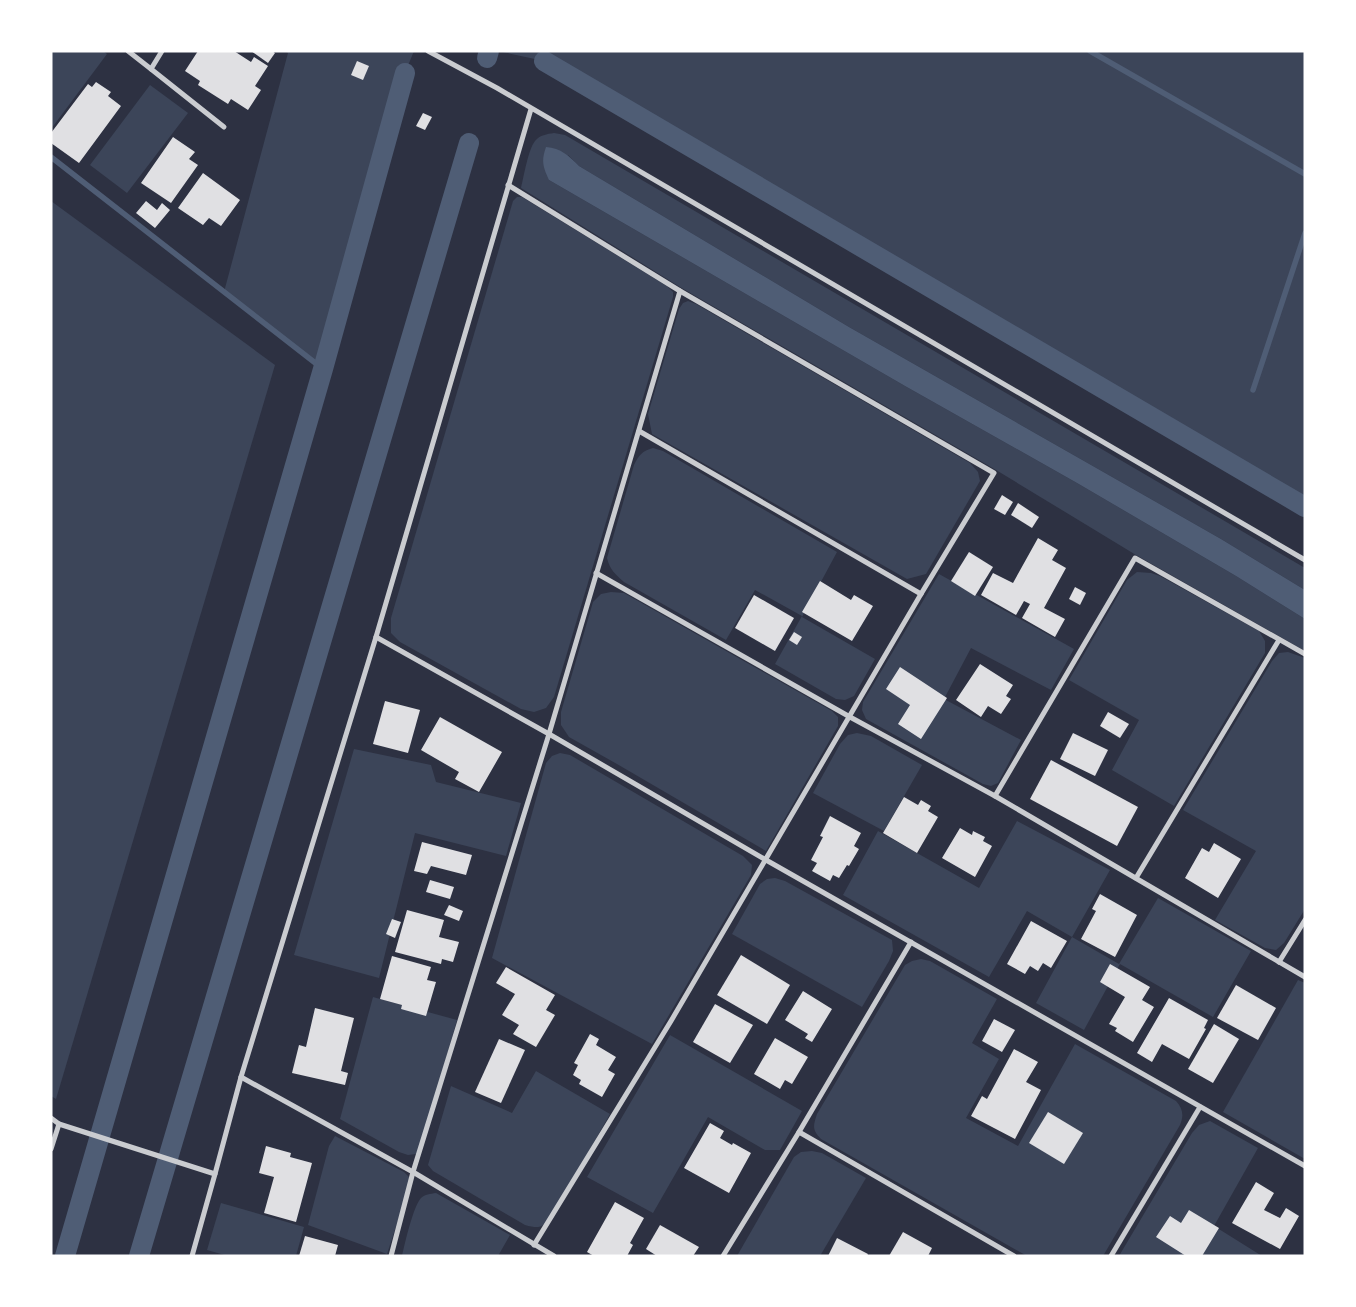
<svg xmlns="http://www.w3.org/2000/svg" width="1356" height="1307" font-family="'Exo 2',sans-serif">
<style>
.green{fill:#3c4559}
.water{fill:#4f5d75}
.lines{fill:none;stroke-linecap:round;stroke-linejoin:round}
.stream{stroke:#4f5d75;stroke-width:5.5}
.canal{stroke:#4f5d75;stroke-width:20}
.building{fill:#e0e0e3}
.minor{stroke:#caccd0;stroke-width:5}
</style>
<rect width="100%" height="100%" fill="#2d3142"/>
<g class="green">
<polygon points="51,51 103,51 107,54 51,129"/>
<polygon points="286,51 414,51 405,73 323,369 224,292 288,53"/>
<polygon points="498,51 1305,51 1305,507 544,61"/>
<polygon points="150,85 188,113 127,193 90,165"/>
<path d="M 554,133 L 565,135 L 1305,568 L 1305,590 L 1221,539 L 849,327 L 579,166 L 568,155 L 549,180 L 905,386 L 1077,483 L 1236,576 L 1305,619 L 1305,651 L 1136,555 L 996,470 L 680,287 L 521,188 C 524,176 528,150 535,141 C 540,135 547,134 554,133 Z"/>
<polygon points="517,197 522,197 667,286 673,292 673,297 554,697 546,708 534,712 521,709 400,642 391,633 391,618 513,201"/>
<polygon points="51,201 275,365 56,1099 51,1096"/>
<polygon points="688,301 696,304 970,463 978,472 980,481 926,574 907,579 652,434 648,414 679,309 683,303"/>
<path d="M 653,448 L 663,451 L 837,552 L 802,617 L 875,659 L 854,696 L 845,700 L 836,699 L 775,664 L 802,616 L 755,590 L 726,640 L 624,582 C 615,574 610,570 607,558 L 634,465 C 639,455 642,451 653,448 Z"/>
<polygon points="1137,572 1151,573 1160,576 1259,631 1265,641 1265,653 1174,806 1112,770 1139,720 1069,680 1127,580"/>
<polygon points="939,574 1074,649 1051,690 971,648 944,699 1021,740 998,783 991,786 983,784 866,719 862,710 863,702"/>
<polygon points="611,592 624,593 832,711 838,717 838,726 766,851 617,764 569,737 561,725 561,712 593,602 601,594"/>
<polygon points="1288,652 1305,658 1305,909 1284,943 1276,950 1265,948 1215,920 1256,851 1183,810 1272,661 1279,653"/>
<polygon points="857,733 871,736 922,765 884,831 813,793 840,744 848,735"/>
<polygon points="354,749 431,765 436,782 521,803 506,856 415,833 379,978 294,955"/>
<polygon points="560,753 570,755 743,856 752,865 751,875 652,1044 492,958 546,763 552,756"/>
<polygon points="1017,821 1110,870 1072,937 1119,964 1158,898 1251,951 1213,1017 1120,964 1084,1030 1036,1003 1072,937 1027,911 989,977 843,895 878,831 979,888"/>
<polygon points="775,878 785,881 892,940 893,951 889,961 862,1007 732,934 760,884 767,879"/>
<path d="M 921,959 L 930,961 L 997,999 L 972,1043 L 999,1059 L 966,1118 L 1018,1146 L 1075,1044 L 1176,1101 C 1183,1109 1184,1115 1180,1125 L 1103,1256 L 1027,1256 L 821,1139 C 812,1130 813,1126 817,1114 L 905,965 L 912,961 Z"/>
<polygon points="1298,980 1305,983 1305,1159 1223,1112"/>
<polygon points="373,997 457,1020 421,1145 416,1154 408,1155 399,1152 340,1119"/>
<polygon points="670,1035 802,1111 780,1150 765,1150 708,1117 653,1213 587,1177"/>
<path d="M 536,1071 L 610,1114 L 552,1216 C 542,1228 540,1229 525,1225 L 433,1171 L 428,1165 L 451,1086 L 512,1113 Z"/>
<polygon points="1210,1121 1258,1148 1214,1226 1262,1256 1119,1256 1192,1133 1199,1125"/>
<polygon points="335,1136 404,1172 409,1177 410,1184 387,1254 308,1225 329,1146"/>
<polygon points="812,1151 822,1153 866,1178 820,1256 737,1256 794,1157 801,1152"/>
<path d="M 436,1193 L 510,1235 L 498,1256 L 402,1256 C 405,1243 413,1207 421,1198 C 425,1194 430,1194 436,1193 Z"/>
<polygon points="221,1203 304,1227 296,1256 228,1256 207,1250"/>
</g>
<path class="water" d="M 546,147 C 561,148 569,156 579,166 L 849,327 L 1221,539 L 1305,590 L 1305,619 L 1236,576 L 1077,483 L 905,386 L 549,180 C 543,167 541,161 546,147 Z"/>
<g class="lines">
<g class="stream">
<polyline points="1090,51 1305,174"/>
<polyline points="51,157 323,369"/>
<polyline points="1253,390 1305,233"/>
</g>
<g class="canal">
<polyline points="487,58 489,51"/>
<polyline points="544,61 1305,507"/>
<polyline points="65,1256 323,369 405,73"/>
<polyline points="139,1256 469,143"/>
</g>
</g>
<g class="building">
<polygon points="198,51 234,51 251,62 254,57 268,66 255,86 261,90 248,110 231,99 228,104 198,85 200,81 185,71"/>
<polygon points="251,51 272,51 275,53 268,63"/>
<polygon points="357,61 369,66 363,80 351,75"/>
<polygon points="96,82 111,92 108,96 121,106 79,163 51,143 51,133 88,84 92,87"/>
<polygon points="423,113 432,117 425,130 416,126"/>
<polygon points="173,137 195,152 189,159 198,165 171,203 141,183"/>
<polygon points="203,173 240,200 221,226 209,218 203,225 178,208"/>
<polygon points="146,201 157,210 162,203 170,210 155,228 136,213"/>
<polygon points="1002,495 1013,502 1005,515 994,509"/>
<polygon points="1018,503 1039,517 1032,528 1011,515"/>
<polygon points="1038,538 1058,550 1052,560 1066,568 1044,608 1065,619 1055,637 1022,618 1030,604 1024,601 1016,615 981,595 993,573 1013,583"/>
<polygon points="969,552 993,567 975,596 951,581"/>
<polygon points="820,581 851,600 854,595 873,606 852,641 802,612"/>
<polygon points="1075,587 1086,593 1080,605 1069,599"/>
<polygon points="754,595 794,618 775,651 735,628"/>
<polygon points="794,632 802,637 797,645 789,640"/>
<polygon points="980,664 1013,685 1006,696 1011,699 1001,714 988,706 981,717 956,700"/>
<polygon points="900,667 947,698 921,739 898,724 910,705 886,689"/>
<polygon points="385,701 420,710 408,753 373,744"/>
<polygon points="1108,712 1129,724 1120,738 1100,726"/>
<polygon points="440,717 502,752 479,792 455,779 459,772 421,750"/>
<polygon points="1073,733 1108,750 1095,776 1060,759"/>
<polygon points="1051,760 1138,807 1117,846 1030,799"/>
<polygon points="904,797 918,805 921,800 931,806 928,811 938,817 917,853 883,833"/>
<polygon points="830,816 861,833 854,846 859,849 849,866 847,865 839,878 833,875 830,881 812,871 817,863 811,860 823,837 820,836"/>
<polygon points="960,828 972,835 973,831 985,837 983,841 992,846 975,877 942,858"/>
<polygon points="422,842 472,855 466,875 431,866 427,874 414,871"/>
<polygon points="1214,843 1241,859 1218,898 1185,878 1202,848 1209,852"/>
<polygon points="430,880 454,887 450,899 426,892"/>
<polygon points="1100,894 1137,915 1115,957 1081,939 1096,911 1092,909"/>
<polygon points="449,905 463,911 459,921 444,915"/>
<polygon points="407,910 444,920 439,937 459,942 453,962 442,959 441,964 395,952"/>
<polygon points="392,919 401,922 395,938 386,934"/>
<polygon points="1031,921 1067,941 1051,968 1043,963 1038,971 1030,966 1025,974 1007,964"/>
<polygon points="741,955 790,985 767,1024 717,995"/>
<polygon points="392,956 431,967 427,980 436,982 426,1016 401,1009 402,1005 380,999"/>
<polygon points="1110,964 1150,987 1142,1000 1154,1007 1133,1042 1115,1031 1117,1028 1109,1024 1125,997 1100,982"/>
<polygon points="506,967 555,995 546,1010 555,1015 536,1047 513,1034 519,1025 502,1015 515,994 496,983"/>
<polygon points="1236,985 1276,1008 1258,1040 1217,1018"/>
<polygon points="803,991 832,1009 812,1042 805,1038 808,1034 785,1020"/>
<polygon points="1169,998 1208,1020 1204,1028 1206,1029 1189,1059 1162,1044 1152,1062 1137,1053"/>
<polygon points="715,1004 753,1025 730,1063 693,1042"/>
<polygon points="315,1008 354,1018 341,1071 348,1073 345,1085 292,1073 299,1045 306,1047"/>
<polygon points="994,1019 1015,1030 1002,1052 982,1041"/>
<polygon points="1214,1024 1239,1039 1213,1083 1188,1069"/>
<polygon points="590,1034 599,1039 596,1045 616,1057 608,1070 615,1074 602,1097 579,1084 581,1080 573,1075 578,1065 574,1063"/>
<polygon points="775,1038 808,1057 792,1084 785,1080 780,1089 754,1074"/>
<polygon points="499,1039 525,1050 501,1103 475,1092"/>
<polygon points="1014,1049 1038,1062 1026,1082 1041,1090 1015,1139 971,1116 982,1096 987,1099"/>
<polygon points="1048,1112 1083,1133 1064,1164 1029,1143"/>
<polygon points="710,1123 724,1131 720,1138 732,1145 733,1143 751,1153 729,1193 684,1168"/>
<polygon points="266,1146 291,1153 290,1157 312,1163 296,1222 264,1213 274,1177 259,1173"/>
<polygon points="1256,1182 1274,1193 1264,1210 1280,1218 1286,1208 1299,1216 1280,1249 1232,1223"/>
<polygon points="615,1202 644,1218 630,1243 633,1245 627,1256 594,1256 587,1252"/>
<polygon points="1189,1210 1219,1228 1202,1256 1186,1256 1156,1237 1170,1216 1181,1223"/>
<polygon points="660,1225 699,1247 693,1256 657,1256 646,1249"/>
<polygon points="903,1232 932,1248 928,1256 889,1256"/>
<polygon points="305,1236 338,1245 335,1256 299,1256"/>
<polygon points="837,1238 868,1254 867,1256 828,1256"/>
</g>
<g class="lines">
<g class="minor">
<polyline points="128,51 151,69"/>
<polyline points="162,51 151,69 224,127"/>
<polyline points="428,51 497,88 1305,560"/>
<polyline points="508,185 680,291 994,473 921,594 671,1021 534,1245"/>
<polyline points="639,431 921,594"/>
<polyline points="596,573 850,717 995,796 1305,977"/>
<polyline points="376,637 549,734 766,860 1305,1166"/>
<polyline points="995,796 1135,558 1305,654"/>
<polyline points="1136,878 1279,640"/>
<polyline points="1279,962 1305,920"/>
<polyline points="241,1077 413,1172 554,1256"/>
<polyline points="51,1118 59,1124 215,1174"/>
<polyline points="799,1132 1014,1256"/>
<polyline points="51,1149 59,1124"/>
<polyline points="192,1256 215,1174 241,1077 376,637 531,109"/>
<polyline points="391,1256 413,1172 549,734 680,291"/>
<polyline points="723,1256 799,1132 911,942"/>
<polyline points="1111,1256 1200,1107"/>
</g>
</g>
<rect width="1356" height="1307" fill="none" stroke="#ffffff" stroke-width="105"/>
</svg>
